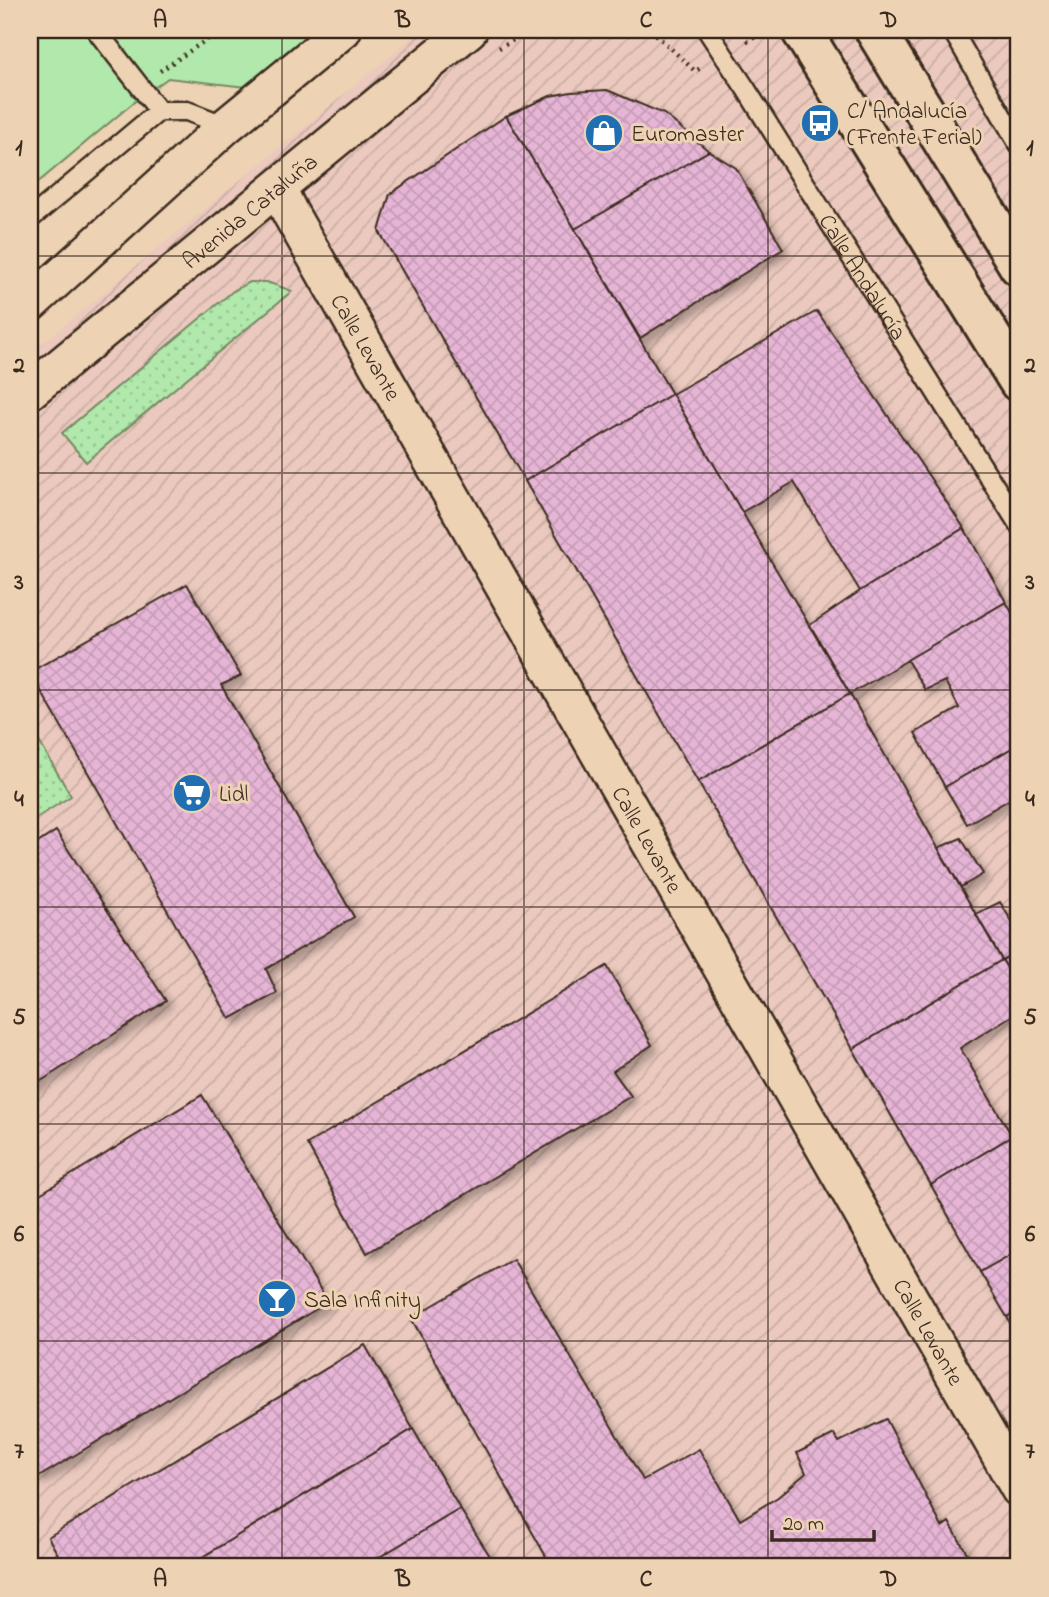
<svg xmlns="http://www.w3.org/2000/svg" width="1049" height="1597" font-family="'Indie Flower',sans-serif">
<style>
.industrial{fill:url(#industrial-furrows)}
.grass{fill:url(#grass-dots);stroke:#768964;stroke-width:2}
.park{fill:#b1e8ab;stroke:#768964;stroke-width:2}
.building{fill:url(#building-cross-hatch);stroke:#3b2a1e;stroke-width:2;filter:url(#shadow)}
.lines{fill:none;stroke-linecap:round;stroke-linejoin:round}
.lane-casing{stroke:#3b2a1e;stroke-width:23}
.street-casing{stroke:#3b2a1e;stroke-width:40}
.secondary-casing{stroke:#3b2a1e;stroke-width:44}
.path{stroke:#3b2a1e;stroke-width:4.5;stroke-dasharray:2 5;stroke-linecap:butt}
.lane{stroke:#edd2b4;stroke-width:18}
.street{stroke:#edd2b4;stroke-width:35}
.secondary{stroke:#edd2b4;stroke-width:38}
.grid{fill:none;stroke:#3b2a1e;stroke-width:2;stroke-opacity:0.55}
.labels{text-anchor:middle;stroke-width:6;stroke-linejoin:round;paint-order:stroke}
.poi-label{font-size:23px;fill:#3b2a1e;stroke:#edd2b4;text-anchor:start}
.street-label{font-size:23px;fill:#3b2a1e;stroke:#edd2b4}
.neatline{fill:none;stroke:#3b2a1e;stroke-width:2.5}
.grid-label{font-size:23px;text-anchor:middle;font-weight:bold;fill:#3b2a1e}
</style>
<defs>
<pattern id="industrial-furrows" width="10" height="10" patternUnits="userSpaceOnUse" patternTransform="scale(1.75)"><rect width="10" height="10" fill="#ebc9be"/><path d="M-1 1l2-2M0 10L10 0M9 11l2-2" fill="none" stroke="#caada3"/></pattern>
<pattern id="grass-dots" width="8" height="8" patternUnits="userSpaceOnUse" patternTransform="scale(1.75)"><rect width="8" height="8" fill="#b1e8ab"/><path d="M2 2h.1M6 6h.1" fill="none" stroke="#99c793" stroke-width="1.8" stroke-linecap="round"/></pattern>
<pattern id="building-cross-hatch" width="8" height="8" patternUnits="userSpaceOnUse" patternTransform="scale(1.75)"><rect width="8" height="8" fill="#e6b5d6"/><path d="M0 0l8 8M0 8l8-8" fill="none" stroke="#c69cb7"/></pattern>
<filter id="shadow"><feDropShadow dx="6" dy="6" stdDeviation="3.5" flood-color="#0004"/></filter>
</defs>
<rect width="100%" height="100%" fill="#edd2b4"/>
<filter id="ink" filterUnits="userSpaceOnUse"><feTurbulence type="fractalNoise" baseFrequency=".0143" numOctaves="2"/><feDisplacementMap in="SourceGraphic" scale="14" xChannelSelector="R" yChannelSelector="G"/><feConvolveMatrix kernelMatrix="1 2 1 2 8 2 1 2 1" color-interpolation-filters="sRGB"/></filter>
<g filter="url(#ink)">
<polygon class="industrial" points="422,30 1019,30 1019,1567 30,1567 30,354"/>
<g class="grass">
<polygon points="250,282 267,282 292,291 86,462 62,433 233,291"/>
<polygon points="30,726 71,796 30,822"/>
</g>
<polygon class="park" points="30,30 312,30 246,87 168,78 133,103 30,189"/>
<g class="building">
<polygon points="607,90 664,114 709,151 575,229 506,116 550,96 571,92"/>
<polygon points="506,116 575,229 672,394 525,481 379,231 390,194"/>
<polygon points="709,151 736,168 783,249 640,338 575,229"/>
<polygon points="817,311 964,528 860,591 794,482 742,512 672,394"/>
<polygon points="672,394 850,694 698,782 525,481"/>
<polygon points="964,528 1006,602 850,694 810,625 860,591"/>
<polygon points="187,584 241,676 221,685 354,917 266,969 277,993 230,1019 30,672"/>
<polygon points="1006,602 1019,625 1019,744 945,787 915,733 959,708 945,681 925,690 907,660"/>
<polygon points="850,694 1002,960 853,1049 698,782"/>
<polygon points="1019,744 1019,810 1012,798 967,824 945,787"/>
<polygon points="56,831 166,1001 30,1088 30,848"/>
<polygon points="961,838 983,874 961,887 938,848"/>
<polygon points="1000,902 1015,927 1019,925 1019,951 1002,960 976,914"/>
<polygon points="1019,951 1019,987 1002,960"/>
<polygon points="1002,960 1019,987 1019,1011 960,1048 1012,1136 931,1185 853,1049"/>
<polygon points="607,966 652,1045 613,1071 631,1096 367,1253 307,1144"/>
<polygon points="202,1095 328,1302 37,1478 30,1467 30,1200"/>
<polygon points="1019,1132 1019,1250 980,1272 931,1185"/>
<polygon points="1019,1250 1019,1310 1007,1317 980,1272"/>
<polygon points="513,1259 643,1480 699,1449 740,1520 778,1497 806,1473 797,1453 834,1434 839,1442 886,1419 942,1527 949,1522 975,1567 552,1567 411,1318"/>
<polygon points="1019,1310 1019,1339 1007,1317"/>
<polygon points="365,1345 413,1429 186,1567 65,1567 48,1537"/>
<polygon points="413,1429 460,1509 363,1567 186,1567"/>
<polygon points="460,1509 497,1567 363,1567"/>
</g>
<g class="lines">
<g class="lane-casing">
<g id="lane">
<polyline points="96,30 159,111"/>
<path id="s1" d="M 707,30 L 746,89 L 1019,525"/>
<polyline points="952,30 1019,145"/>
<polyline points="30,219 159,111 187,111 226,126"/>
</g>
</g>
<g class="street-casing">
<g id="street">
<path id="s2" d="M 278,188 L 290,213 L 1019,1489"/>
<polyline points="30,304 226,126 343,30"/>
<path id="s3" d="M 30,391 L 469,30"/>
</g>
</g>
<g class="secondary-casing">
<g id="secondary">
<polyline points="801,30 1019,382"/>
<polyline points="875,30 1019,266"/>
</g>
</g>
<g class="path">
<polyline points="651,30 695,71 703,67"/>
<polyline points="747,42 766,30"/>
<polyline points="499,48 532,30"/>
<polyline points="160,71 221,30"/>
</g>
<use href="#lane" class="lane"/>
<use href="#street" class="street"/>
<use href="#secondary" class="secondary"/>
</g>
</g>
<path class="grid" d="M 282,30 L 282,1567M 524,30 L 524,1567M 768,30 L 768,1567M 30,256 L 1019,256M 30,473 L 1019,473M 30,690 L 1019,690M 30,907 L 1019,907M 30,1124 L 1019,1124M 30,1341 L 1019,1341"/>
<defs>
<g id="bus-disc" transform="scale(2.0125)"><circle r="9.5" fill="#1f6fb2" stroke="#edd2b4"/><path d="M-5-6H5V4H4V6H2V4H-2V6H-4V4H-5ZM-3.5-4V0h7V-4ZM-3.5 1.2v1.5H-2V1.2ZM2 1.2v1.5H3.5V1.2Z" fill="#fff"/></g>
<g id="shop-disc" transform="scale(2.0125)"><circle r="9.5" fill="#1f6fb2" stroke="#edd2b4"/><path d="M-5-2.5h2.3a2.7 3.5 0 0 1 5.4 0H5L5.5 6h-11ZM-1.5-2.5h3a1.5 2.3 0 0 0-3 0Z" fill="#fff"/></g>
<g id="supermarket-disc" transform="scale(2.0125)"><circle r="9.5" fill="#1f6fb2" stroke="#edd2b4"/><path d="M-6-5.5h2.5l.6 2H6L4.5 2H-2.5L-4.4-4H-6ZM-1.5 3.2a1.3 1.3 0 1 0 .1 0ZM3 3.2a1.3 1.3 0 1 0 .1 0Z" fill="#fff"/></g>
<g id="bar-disc" transform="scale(2.0125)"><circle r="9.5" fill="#1f6fb2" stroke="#edd2b4"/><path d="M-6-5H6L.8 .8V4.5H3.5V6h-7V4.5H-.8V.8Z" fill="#fff"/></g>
</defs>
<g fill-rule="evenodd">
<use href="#bus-disc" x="820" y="123"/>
<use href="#shop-disc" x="604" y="133"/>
<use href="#supermarket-disc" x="192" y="793"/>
<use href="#bar-disc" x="277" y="1299"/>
</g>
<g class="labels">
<g class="poi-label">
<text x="847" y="118">C/ Andalucía<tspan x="847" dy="26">(Frente Ferial)</tspan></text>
<text x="631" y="141">Euromaster</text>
<text x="219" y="801">Lidl</text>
<text x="304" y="1307">Sala Infinity</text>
</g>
<g class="street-label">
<text dy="8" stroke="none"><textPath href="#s3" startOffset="284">Avenida Cataluña</textPath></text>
<text dy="8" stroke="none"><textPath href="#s1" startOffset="292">Calle Andalucía</textPath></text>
<text dy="8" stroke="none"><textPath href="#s2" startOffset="182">Calle Levante</textPath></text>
<text dy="8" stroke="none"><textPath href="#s2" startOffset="749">Calle Levante</textPath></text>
<text dy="8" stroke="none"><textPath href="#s2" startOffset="1316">Calle Levante</textPath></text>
</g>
</g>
<rect width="1049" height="1597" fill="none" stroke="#edd2b4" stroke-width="77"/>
<path d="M772 1530v10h102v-10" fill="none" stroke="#3b2a1e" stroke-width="3.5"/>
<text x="783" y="1530" font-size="21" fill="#3b2a1e" stroke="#edd2b4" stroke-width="5" paint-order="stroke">20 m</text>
<rect x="38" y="38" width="972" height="1520" class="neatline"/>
<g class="grid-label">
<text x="160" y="27">A</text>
<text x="403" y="27">B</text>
<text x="646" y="27">C</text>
<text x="889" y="27">D</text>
<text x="19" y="155">1</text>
<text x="1030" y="155">1</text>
<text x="19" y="372">2</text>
<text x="1030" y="372">2</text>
<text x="19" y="589">3</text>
<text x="1030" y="589">3</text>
<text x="19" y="806">4</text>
<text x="1030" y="806">4</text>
<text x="19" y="1024">5</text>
<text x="1030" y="1024">5</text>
<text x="19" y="1241">6</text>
<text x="1030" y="1241">6</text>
<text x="19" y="1458">7</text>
<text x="1030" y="1458">7</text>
<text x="160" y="1586">A</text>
<text x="403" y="1586">B</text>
<text x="646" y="1586">C</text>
<text x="889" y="1586">D</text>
</g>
</svg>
